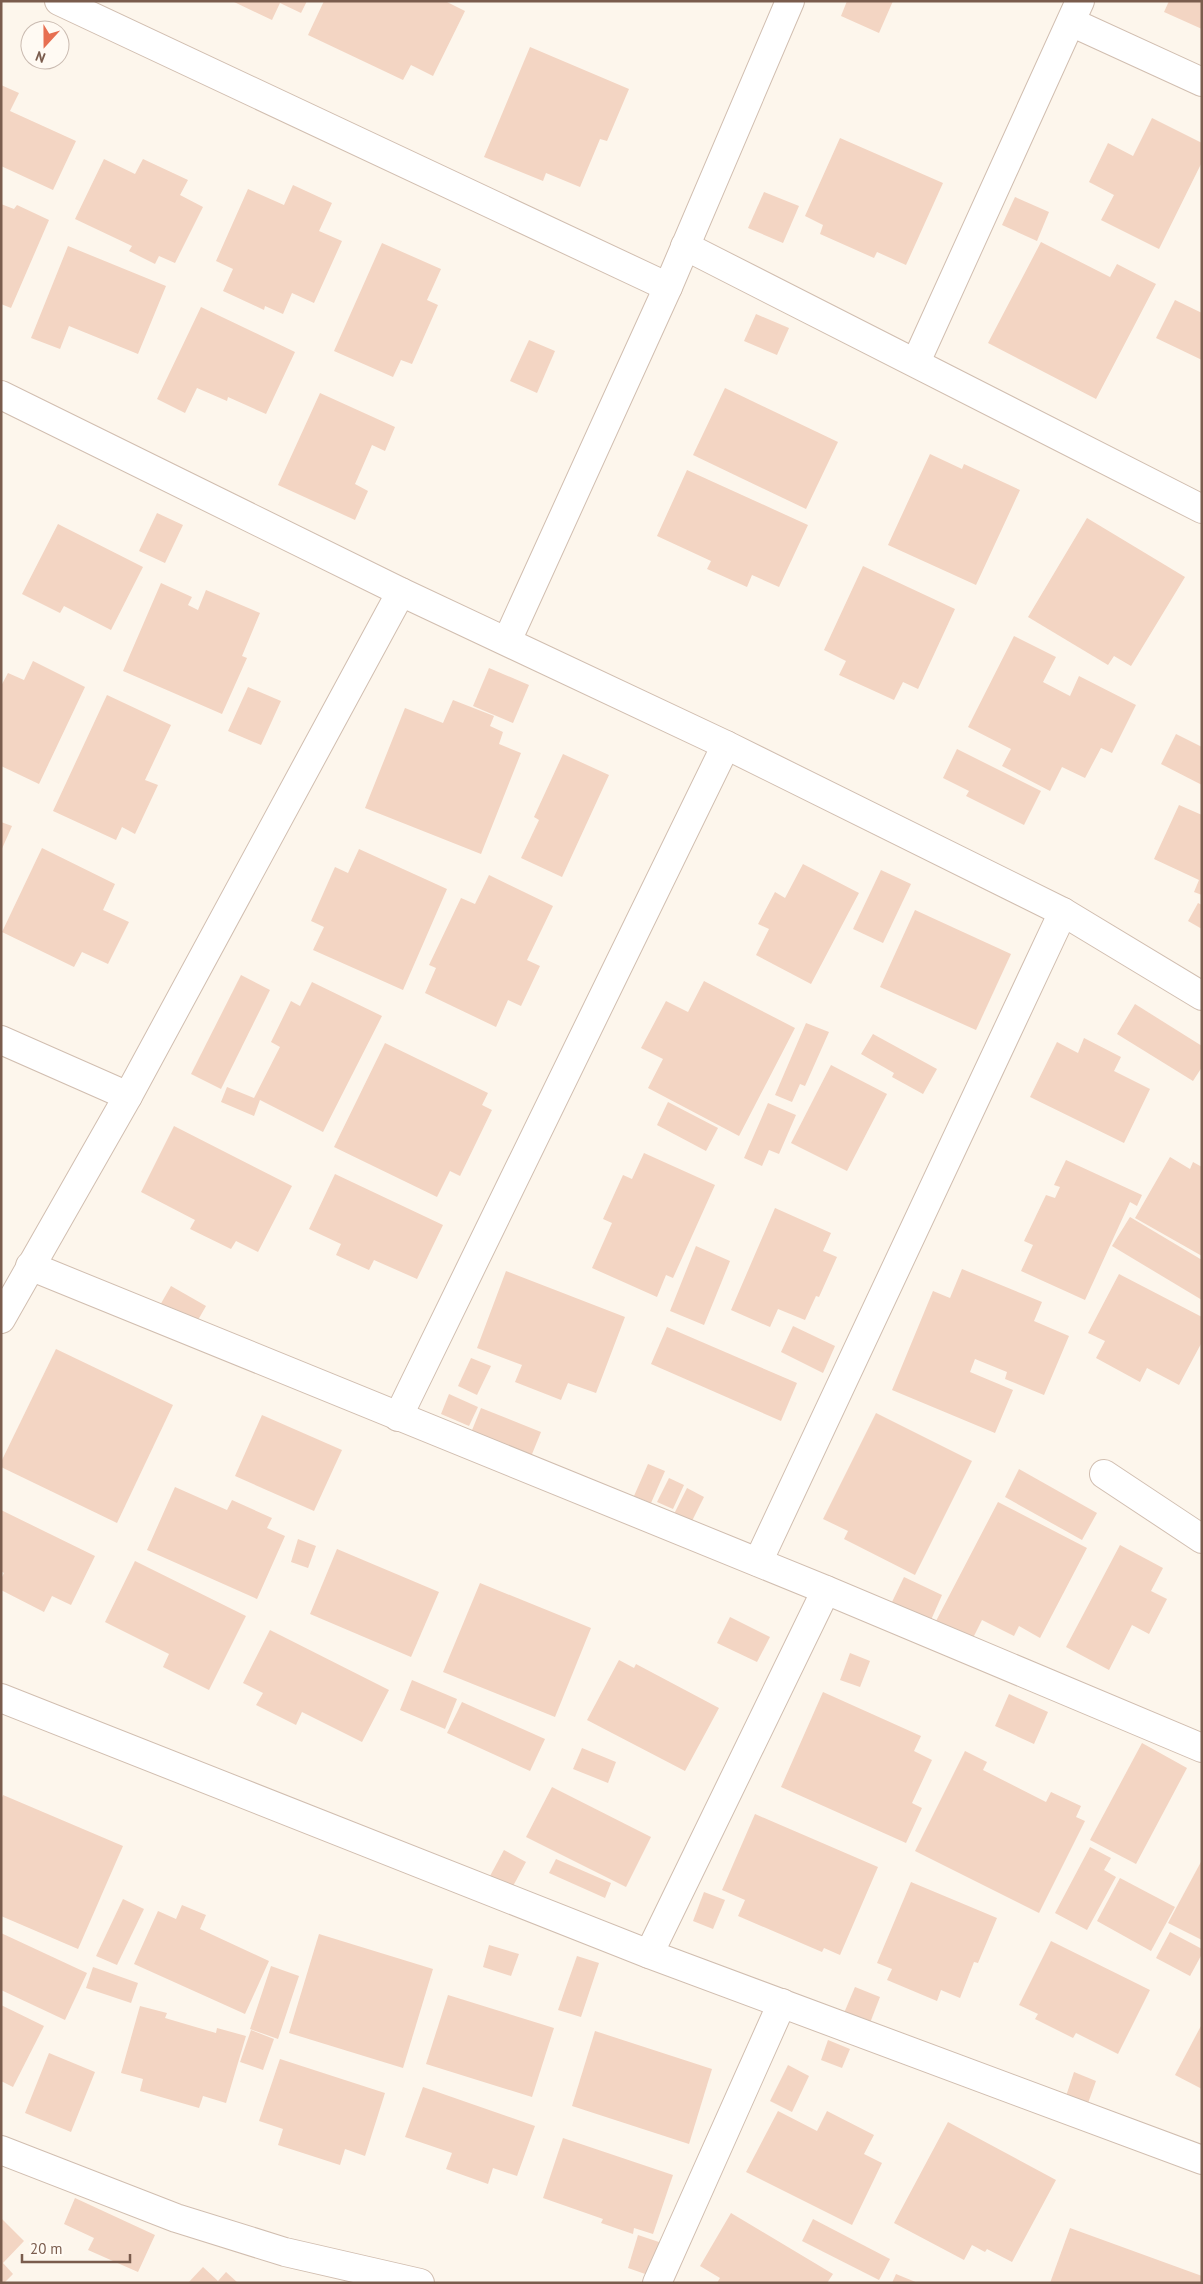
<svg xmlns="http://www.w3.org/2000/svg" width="1203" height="2284" font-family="'PT Sans',sans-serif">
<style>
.building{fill:#f3d5c3}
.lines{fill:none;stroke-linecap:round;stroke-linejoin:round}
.minor-casing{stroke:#d1beb0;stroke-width:30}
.minor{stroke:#fff;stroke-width:28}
</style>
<rect width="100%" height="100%" fill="#fdf6ec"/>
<g class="building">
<polygon points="232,1 307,1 301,13 280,3 272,20"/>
<polygon points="324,1 445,1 465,11 433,76 411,65 403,80 308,35"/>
<polygon points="847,1 893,1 879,33 841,16"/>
<polygon points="1169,1 1202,1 1202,29 1164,12"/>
<polygon points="530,47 629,89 607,141 600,139 580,187 546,173 543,181 484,157"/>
<polygon points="1,85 19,93 10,111 76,141 53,190 1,166"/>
<polygon points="1152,118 1202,143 1202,162 1159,249 1101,220 1114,195 1089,182 1108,143 1133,156"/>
<polygon points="840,138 943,183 906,265 877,252 874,258 820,234 823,225 805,216"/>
<polygon points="104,159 135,174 143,159 188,180 180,195 203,207 175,263 159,256 155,264 129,251 132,246 75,219"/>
<polygon points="293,185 332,203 319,231 342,241 314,303 292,293 283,314 265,306 264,310 223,291 233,269 216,261 248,189 284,205"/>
<polygon points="764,192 799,206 783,243 748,228"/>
<polygon points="1015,197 1049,212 1037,241 1002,225"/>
<polygon points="1,204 14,209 17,205 49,220 11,308 1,304"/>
<polygon points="1041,242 1110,277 1117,264 1156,284 1096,399 988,343"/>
<polygon points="382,243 441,269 427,300 438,305 412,364 401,360 393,377 334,351"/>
<polygon points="68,246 166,286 138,354 69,326 60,349 31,338"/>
<polygon points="1175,300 1202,313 1202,360 1156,338"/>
<polygon points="201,307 295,352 266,414 228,397 227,401 197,388 185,413 157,399"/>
<polygon points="756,314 789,328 777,355 744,341"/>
<polygon points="529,340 555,351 537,393 510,381"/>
<polygon points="725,388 838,442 806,509 693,455"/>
<polygon points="320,393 395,427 385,451 372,445 355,484 368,491 355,520 278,485"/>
<polygon points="930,454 962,469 964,464 1020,490 976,585 888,545"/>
<polygon points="687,470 808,525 779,587 752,575 747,587 707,569 711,561 657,536"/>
<polygon points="157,513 183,525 165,563 139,551"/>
<polygon points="1087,518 1185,577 1131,666 1114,656 1108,665 1028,617"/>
<polygon points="58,524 143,567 111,630 64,606 60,613 22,594"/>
<polygon points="863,566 955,609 918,689 903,682 894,700 839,675 846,661 824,650"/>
<polygon points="161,583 192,597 188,605 198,610 206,590 260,613 242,656 247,658 222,714 123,671"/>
<polygon points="1014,636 1056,657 1043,682 1070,696 1079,676 1136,705 1112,753 1101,748 1085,778 1062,767 1050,791 1002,766 1011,749 968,727"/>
<polygon points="33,661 85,687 39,784 1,766 1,686 8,673 24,680"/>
<polygon points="489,668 529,685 513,723 473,706"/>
<polygon points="248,687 281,701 261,745 228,731"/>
<polygon points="107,695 171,725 145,780 158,785 135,834 122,827 116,840 53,811"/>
<polygon points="453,700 494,716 490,726 503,732 499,744 521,753 481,854 365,808 405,708 443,723"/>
<polygon points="1176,734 1202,747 1202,785 1161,764"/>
<polygon points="957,749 1041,791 1024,825 966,796 969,791 943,778"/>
<polygon points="563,754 609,775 562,877 521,858 539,820 534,817"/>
<polygon points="1179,805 1202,815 1202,895 1194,892 1199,880 1154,859"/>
<polygon points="1,822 12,826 1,851"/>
<polygon points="42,848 115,884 103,910 129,922 108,964 82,952 74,967 2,932"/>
<polygon points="359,849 447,889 403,990 313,950 324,927 311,921 335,867 348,873"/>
<polygon points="803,864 859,893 811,984 756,955 769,929 758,924 775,892 785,898"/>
<polygon points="881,870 911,884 883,943 853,929"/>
<polygon points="489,875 553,906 527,960 540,966 521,1006 508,1000 496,1027 425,993 436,968 429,965 461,898 475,904"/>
<polygon points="1198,903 1202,905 1202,929 1188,921"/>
<polygon points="915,910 1011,954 976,1030 880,987"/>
<polygon points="241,975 270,990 221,1089 191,1074"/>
<polygon points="704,981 795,1028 739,1136 648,1088 663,1059 641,1048 666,1001 688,1012"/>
<polygon points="312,982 382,1016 323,1132 260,1100 254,1116 221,1102 227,1087 254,1098 280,1047 271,1042 291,1001 300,1006"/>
<polygon points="1135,1004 1202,1046 1202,1067 1193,1081 1117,1034"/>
<polygon points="806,1023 829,1032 805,1086 800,1084 792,1102 775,1095"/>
<polygon points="873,1034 937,1069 923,1094 892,1077 894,1073 861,1054"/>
<polygon points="1084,1038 1121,1057 1114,1071 1150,1089 1124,1143 1030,1097 1057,1042 1078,1053"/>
<polygon points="385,1043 488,1093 482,1105 492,1110 460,1176 450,1171 437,1197 334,1147"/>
<polygon points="831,1065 887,1094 847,1171 791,1143"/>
<polygon points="668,1102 718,1128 706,1151 657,1125"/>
<polygon points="768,1103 796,1115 779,1154 769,1150 762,1166 744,1158"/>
<polygon points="174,1126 292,1186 258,1252 236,1241 231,1249 190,1229 195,1220 141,1192"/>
<polygon points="644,1153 715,1185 673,1278 666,1275 657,1297 592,1268 612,1223 603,1219 623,1175 632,1179"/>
<polygon points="1170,1157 1190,1169 1193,1162 1202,1167 1202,1256 1135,1218"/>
<polygon points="1066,1160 1142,1195 1137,1206 1130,1202 1085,1300 1021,1271 1033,1245 1024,1241 1046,1195 1055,1198 1060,1187 1054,1185"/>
<polygon points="335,1174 443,1225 417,1279 374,1260 369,1270 336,1255 341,1244 309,1229"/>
<polygon points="775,1208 831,1233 823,1251 837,1257 819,1297 816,1296 805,1320 778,1309 770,1327 731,1310"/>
<polygon points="1130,1217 1202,1260 1202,1300 1112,1246"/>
<polygon points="696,1246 730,1261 704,1325 670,1311"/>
<polygon points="962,1269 1042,1302 1034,1321 1069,1336 1044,1395 1005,1379 1007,1372 975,1359 970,1372 1013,1390 995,1433 892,1390 933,1291 950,1298"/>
<polygon points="506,1271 625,1317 596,1393 568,1383 561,1400 515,1382 522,1365 477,1348"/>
<polygon points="1119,1274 1202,1317 1202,1342 1179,1385 1147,1368 1140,1382 1096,1358 1105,1341 1088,1333"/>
<polygon points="171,1286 206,1306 194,1327 159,1307"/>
<polygon points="793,1326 835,1346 823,1373 781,1352"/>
<polygon points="667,1327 797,1383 781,1421 651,1364"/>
<polygon points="56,1349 173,1405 117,1523 1,1467 1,1462"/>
<polygon points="471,1358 491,1366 477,1395 458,1386"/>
<polygon points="449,1394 478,1407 469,1426 441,1414"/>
<polygon points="481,1408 541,1432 528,1464 468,1440"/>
<polygon points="876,1413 972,1461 915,1575 844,1539 848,1531 823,1519"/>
<polygon points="262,1415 342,1450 314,1511 235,1476"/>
<polygon points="648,1464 665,1471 651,1503 634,1496"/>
<polygon points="1019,1469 1097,1513 1082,1540 1005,1497"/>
<polygon points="669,1478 684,1485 673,1509 657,1502"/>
<polygon points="175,1487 227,1510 232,1500 272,1518 267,1528 285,1536 257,1599 147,1550"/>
<polygon points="687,1488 704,1497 691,1523 674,1514"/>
<polygon points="998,1502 1087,1548 1040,1638 1019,1626 1014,1636 982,1620 972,1640 936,1621"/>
<polygon points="1,1510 95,1556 71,1605 52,1596 44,1612 1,1590 1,1579 4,1573 1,1571"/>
<polygon points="298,1539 316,1546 308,1568 291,1562"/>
<polygon points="1120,1545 1163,1568 1151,1591 1167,1599 1149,1634 1132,1625 1109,1670 1066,1647"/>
<polygon points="337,1549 439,1592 411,1657 310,1614"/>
<polygon points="135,1561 246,1616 209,1690 163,1667 169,1654 105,1622"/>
<polygon points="904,1577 942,1595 931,1620 892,1602"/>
<polygon points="480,1583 591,1628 555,1717 443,1672"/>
<polygon points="730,1617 770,1637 757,1662 717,1643"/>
<polygon points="270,1630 389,1690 362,1742 302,1712 296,1725 256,1705 263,1693 243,1683"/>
<polygon points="850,1653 870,1661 860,1687 840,1680"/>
<polygon points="619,1660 634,1668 636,1664 719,1708 685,1771 587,1720"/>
<polygon points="412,1680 457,1699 445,1729 400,1710"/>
<polygon points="823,1692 921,1736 914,1751 932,1760 912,1803 922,1808 906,1843 781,1787"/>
<polygon points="1009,1694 1048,1712 1034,1744 995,1726"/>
<polygon points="462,1702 545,1739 530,1771 447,1733"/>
<polygon points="1142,1743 1187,1768 1136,1864 1090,1840"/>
<polygon points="582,1748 616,1762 608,1783 573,1769"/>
<polygon points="965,1751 987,1762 983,1770 1046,1802 1051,1792 1081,1806 1076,1817 1085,1821 1039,1913 915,1851"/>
<polygon points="552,1787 651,1837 626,1887 526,1837"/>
<polygon points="3,1795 123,1846 78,1949 1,1916 1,1800"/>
<polygon points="755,1814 878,1867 840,1955 824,1948 822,1952 738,1916 745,1900 722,1890"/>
<polygon points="1090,1847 1111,1858 1104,1870 1116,1877 1087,1930 1055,1913"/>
<polygon points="504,1850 526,1862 512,1888 490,1876"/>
<polygon points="556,1859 611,1883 605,1898 549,1873"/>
<polygon points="1202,1860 1202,1940 1168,1923"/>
<polygon points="1120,1878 1175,1907 1151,1951 1097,1921"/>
<polygon points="911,1882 997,1918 978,1963 974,1962 960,1998 941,1990 937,2001 887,1980 892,1969 877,1963"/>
<polygon points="704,1892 725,1900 713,1929 693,1921"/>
<polygon points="123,1899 144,1909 117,1965 96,1956"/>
<polygon points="182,1905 206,1915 200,1929 269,1961 245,2014 134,1964 158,1911 176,1919"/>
<polygon points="1170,1932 1202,1949 1202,1954 1190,1976 1156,1958"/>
<polygon points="1,1933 87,1973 65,2020 1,1990"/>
<polygon points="319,1934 433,1969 403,2068 289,2033"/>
<polygon points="1051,1941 1150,1990 1118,2054 1076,2033 1073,2038 1035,2019 1038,2014 1019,2005"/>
<polygon points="489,1945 519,1954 511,1976 483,1967"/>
<polygon points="577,1956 599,1963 581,2017 558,2010"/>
<polygon points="271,1966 299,1976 278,2039 250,2029"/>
<polygon points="93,1967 138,1983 131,2003 86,1988"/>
<polygon points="855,1987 880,1997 870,2023 844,2013"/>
<polygon points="448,1995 554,2028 532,2097 426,2064"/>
<polygon points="1,2005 44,2026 13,2087 1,2081"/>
<polygon points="140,2006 167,2013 165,2018 216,2033 217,2028 246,2036 226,2103 203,2096 199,2108 140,2091 143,2079 121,2073"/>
<polygon points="1202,2024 1202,2089 1175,2075"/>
<polygon points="251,2030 274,2039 263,2070 240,2062"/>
<polygon points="595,2031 712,2069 689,2144 572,2106"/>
<polygon points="828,2040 850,2049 842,2068 821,2060"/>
<polygon points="49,2053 95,2072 71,2132 25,2113"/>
<polygon points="280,2059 385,2093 365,2156 345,2149 340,2165 278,2145 283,2129 259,2121"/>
<polygon points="788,2065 809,2076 792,2112 770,2101"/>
<polygon points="1074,2072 1096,2081 1087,2106 1065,2099"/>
<polygon points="423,2087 535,2126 517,2176 493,2168 488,2184 446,2169 452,2153 405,2137"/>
<polygon points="778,2111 817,2131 827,2111 874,2135 864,2154 882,2163 852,2225 746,2172"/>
<polygon points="948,2122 1056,2180 1012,2262 987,2249 985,2252 972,2245 964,2260 894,2223"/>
<polygon points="563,2138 673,2175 653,2234 634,2228 633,2234 601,2223 603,2219 543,2198"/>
<polygon points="75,2198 155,2235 138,2272 88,2250 94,2238 64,2224"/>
<polygon points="731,2213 833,2274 827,2283 717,2283 720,2278 700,2266"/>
<polygon points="1,2218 24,2241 3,2263 13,2274 4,2283 1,2283"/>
<polygon points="813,2219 890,2259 879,2280 802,2241"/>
<polygon points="1070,2228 1202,2276 1202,2283 1050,2283"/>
<polygon points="638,2235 662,2243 651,2276 628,2268"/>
<polygon points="203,2267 218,2281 226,2272 238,2283 188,2283"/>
<polygon points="896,2274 918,2283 892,2283"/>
</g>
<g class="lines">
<g class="minor-casing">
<g id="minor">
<polyline points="59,1 668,287"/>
<polyline points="1071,22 1202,82"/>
<polyline points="685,246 1202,509"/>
<polyline points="916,362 1080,1"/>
<polyline points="1,395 401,592 726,745 1063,912 1202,996"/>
<polyline points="507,641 668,287 790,1"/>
<polyline points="1,1040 128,1096"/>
<polyline points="30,1266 826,1590 1202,1748"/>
<polyline points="1,1319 128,1096 401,592"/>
<polyline points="398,1417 726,745"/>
<polyline points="1104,1474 1202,1539"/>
<polyline points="758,1562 1063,912"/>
<polyline points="1,1698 649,1954 1202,2160"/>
<polyline points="649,1954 826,1590"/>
<polyline points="1,2150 176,2218 285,2252 420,2283"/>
<polyline points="657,2283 782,2003"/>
</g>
</g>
<use href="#minor" class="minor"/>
</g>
<rect width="1203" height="2284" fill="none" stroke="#7a5c4d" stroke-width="5"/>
<g transform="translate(45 45) rotate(201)"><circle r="24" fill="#fffaf3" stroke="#cabbb1"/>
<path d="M0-4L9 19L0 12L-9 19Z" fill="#e76f51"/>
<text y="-8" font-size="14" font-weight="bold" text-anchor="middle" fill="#7a5c4d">N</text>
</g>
<path d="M22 2254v8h108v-8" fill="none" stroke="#7a5c4d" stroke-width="2.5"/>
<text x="30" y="2254" font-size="15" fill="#7a5c4d" stroke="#fffaf3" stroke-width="4" paint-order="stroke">20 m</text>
</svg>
